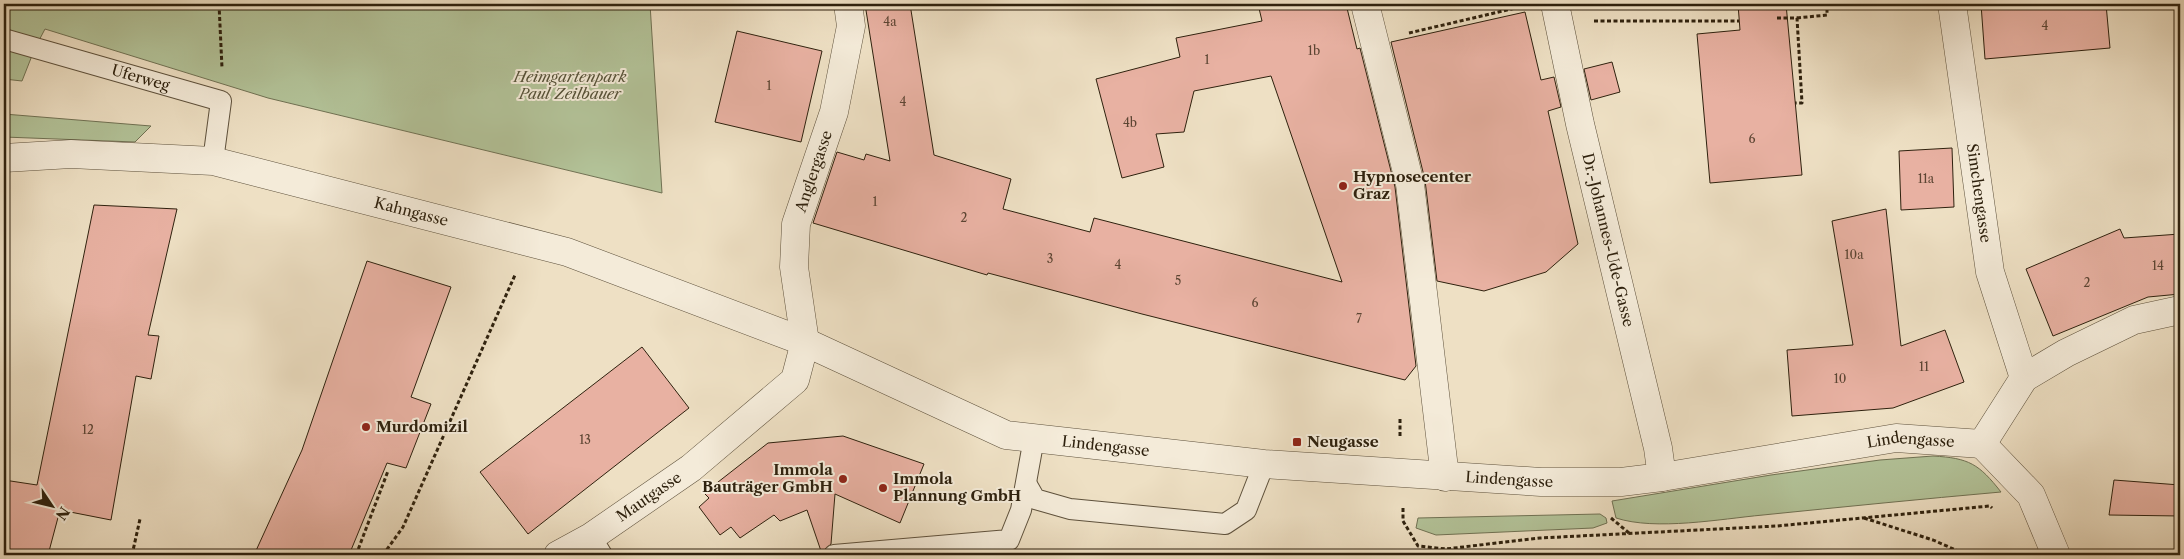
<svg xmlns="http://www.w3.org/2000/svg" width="2184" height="559" font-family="'Libre Caslon Text',serif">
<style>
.green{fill:#b3c399;stroke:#707254}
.building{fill:#e8b1a2;stroke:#2e210e}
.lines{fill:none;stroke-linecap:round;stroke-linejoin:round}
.service-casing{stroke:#5e513c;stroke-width:22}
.minor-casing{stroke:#5e513c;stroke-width:29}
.path{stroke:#2e210e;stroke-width:3;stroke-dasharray:4 2.5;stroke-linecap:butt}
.service{stroke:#f4ebd9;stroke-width:20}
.minor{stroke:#f4ebd9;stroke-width:28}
.poi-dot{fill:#8f2418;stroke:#f4ebd9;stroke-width:2}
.labels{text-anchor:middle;stroke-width:4;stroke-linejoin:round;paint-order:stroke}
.number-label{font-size:12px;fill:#5c4533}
.park-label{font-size:15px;font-style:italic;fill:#565238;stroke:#f4ebd9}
.street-label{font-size:15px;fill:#2e210e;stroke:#f4ebd9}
.poi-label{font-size:15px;font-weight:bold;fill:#2e210e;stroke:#f4ebd9;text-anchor:start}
</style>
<rect width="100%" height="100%" fill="#eee0c4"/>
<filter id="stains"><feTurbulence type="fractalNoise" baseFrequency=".004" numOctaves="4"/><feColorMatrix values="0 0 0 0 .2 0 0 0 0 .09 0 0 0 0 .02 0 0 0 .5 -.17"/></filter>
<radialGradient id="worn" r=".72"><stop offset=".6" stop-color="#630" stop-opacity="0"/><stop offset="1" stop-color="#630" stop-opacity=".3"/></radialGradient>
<g class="green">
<polygon points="4,4 650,4 662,193 268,98 45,29 35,48 22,81 4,79"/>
<polygon points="4,114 151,126 135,142 4,137"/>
<path d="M 1933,456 C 1969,458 1979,464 2001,492 C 1922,499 1842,507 1763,515 C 1720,519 1656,531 1616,518 L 1612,501 L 1771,475 L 1880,460 Z"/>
<polygon points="1600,514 1606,518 1607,523 1593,528 1436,535 1416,528 1418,518"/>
</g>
<g class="building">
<polygon points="865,4 910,4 934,155 1011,179 1003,209 1090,232 1094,218 1342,282 1271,76 1194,91 1184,132 1156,134 1164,167 1122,178 1096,79 1180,57 1176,38 1262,21 1258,4 1346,4 1357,49 1360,48 1395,187 1416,366 1405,380 1142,314 988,273 987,275 813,223 837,152 864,160 866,154 890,161"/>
<polygon points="1738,4 1786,4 1802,175 1710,183 1697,34 1740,30"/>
<polygon points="1981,4 2106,4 2110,48 1985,59"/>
<polygon points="1525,12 1541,80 1554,77 1561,107 1548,111 1578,244 1546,272 1484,291 1437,281 1425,180 1391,42"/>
<polygon points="737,31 822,51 801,142 715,122"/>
<polygon points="1612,62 1620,92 1591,100 1584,69"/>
<polygon points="1952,148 1954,207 1901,210 1899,151"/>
<polygon points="94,205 177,209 148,335 159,336 151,379 136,376 111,520 60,510 48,555 4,555 4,480 37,485"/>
<polygon points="1886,209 1901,346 1945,330 1964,382 1893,408 1792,416 1787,350 1853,345 1832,221"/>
<polygon points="2120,229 2124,238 2180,234 2180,294 2148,297 2053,336 2026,269"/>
<polygon points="367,261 451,287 411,397 431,404 406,468 387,463 349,555 254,555 302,450"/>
<polygon points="642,347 689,408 528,534 480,472"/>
<polygon points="843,436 924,464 900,523 835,494 831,544 824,550 822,554 807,510 780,521 774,515 740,538 731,527 720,535 699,507 709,498 704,493 768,443"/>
<polygon points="2114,480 2180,485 2180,516 2109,515"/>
</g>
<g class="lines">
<g class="service-casing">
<g id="service">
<path id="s1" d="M 4,39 L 221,101 L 213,161"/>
<polyline points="1027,485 1035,499 1070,509 1225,524 1246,510 1264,464"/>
<polyline points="591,537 602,555"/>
<polyline points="834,555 1009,540 1021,510 1034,438"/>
</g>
</g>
<g class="minor-casing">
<g id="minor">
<polyline points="1365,4 1410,184 1445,477"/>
<path id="s2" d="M 1555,4 L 1580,124 L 1658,448 L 1662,477"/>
<path id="s3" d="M 1952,4 L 1990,272 L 2024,378"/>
<path id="s4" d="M 4,158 L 71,154 L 213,161 L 567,252 L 805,342 L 1006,435 L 1264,464 L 1541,482 L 1621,482 L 1662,477 L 1896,438 L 1982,444"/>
<polyline points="1982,444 2024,378 2066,353 2134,320 2180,310"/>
<polyline points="1982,444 2031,495 2056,555"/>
<path id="s5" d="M 558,555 L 591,537 L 691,468 L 795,380 L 805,342 L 794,267 L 796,224 L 834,112 L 851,26 L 848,4"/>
</g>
</g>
<g class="path">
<polyline points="219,4 222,68"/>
<polyline points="1777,18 1797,18 1802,103 1795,103"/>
<polyline points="1797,18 1827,15 1827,5"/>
<polyline points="1594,21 1739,21"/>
<polyline points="1409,33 1520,7"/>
<polyline points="1400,436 1400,418"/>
<polyline points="1403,508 1403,521 1418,546 1446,549 1540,538 1777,526 1990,506 1992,508"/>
<polyline points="1611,518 1629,533"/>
<polyline points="1864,518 1933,540 1967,555"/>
<polyline points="132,555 140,519"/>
<polyline points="356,555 388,471"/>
<polyline points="383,555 403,527 515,275"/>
</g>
<use href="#service" class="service"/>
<use href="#minor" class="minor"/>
</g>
<g class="poi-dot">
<circle cx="1343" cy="186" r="5"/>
<circle cx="366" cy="427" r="5"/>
<rect x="1292" y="437" width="10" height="10" rx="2.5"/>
<circle cx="843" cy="479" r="5"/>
<circle cx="883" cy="488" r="5"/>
</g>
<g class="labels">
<g class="number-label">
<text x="890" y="26">4a</text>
<text x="2045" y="30">4</text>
<text x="1314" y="55">1b</text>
<text x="1207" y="64">1</text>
<text x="769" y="90">1</text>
<text x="903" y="106">4</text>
<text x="1130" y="127">4b</text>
<text x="1752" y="143">6</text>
<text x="1926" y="183">11a</text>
<text x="875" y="206">1</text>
<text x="964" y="222">2</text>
<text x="1854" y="259">10a</text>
<text x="1050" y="263">3</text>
<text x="1118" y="269">4</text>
<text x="2158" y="270">14</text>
<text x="1178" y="285">5</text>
<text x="2087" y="287">2</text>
<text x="1255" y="307">6</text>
<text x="1359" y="323">7</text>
<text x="1924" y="371">11</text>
<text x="1840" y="383">10</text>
<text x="88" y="434">12</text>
<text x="585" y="444">13</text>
</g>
<g class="park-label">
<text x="570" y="82">Heimgartenpark<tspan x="570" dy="17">Paul Zeilbauer</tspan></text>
</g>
<g class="street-label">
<text dy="5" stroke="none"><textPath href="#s1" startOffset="142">Uferweg</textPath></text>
<text dy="5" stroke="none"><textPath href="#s5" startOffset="509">Anglergasse</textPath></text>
<text dy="5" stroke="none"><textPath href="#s3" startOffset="191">Simchengasse</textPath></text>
<text dy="5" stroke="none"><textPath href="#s4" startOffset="414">Kahngasse</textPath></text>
<text dy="5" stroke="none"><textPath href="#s2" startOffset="242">Dr.-Johannes-Ude-Gasse</textPath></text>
<text dy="5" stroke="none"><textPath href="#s4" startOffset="1961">Lindengasse</textPath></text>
<text dy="5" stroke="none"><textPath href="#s4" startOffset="1151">Lindengasse</textPath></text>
<text dy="5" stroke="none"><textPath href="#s4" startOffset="1556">Lindengasse</textPath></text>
<text dy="5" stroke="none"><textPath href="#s5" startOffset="108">Mautgasse</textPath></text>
</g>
<g class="poi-label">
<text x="1353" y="182">Hypnosecenter<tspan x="1353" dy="17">Graz</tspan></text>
<text x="376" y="432">Murdomizil</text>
<text x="1307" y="447">Neugasse</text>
<text x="833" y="475" text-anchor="end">Immola<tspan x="833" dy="17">Bauträger GmbH</tspan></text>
<text x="893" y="484">Immola<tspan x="893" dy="17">Plannung GmbH</tspan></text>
</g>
</g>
<rect width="2184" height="559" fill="none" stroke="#eee0c4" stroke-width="20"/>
<rect x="5" y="5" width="2174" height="549" fill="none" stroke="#2e210e" stroke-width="2.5"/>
<rect x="10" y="10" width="2164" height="539" fill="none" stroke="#2e210e"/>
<g transform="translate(52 506) rotate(125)" stroke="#f4ebd9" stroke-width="4" paint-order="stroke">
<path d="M0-4L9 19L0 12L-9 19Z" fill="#2e210e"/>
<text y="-8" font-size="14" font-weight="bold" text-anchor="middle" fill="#2e210e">N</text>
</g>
<rect width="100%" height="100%" filter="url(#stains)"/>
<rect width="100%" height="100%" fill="url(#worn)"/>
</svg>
